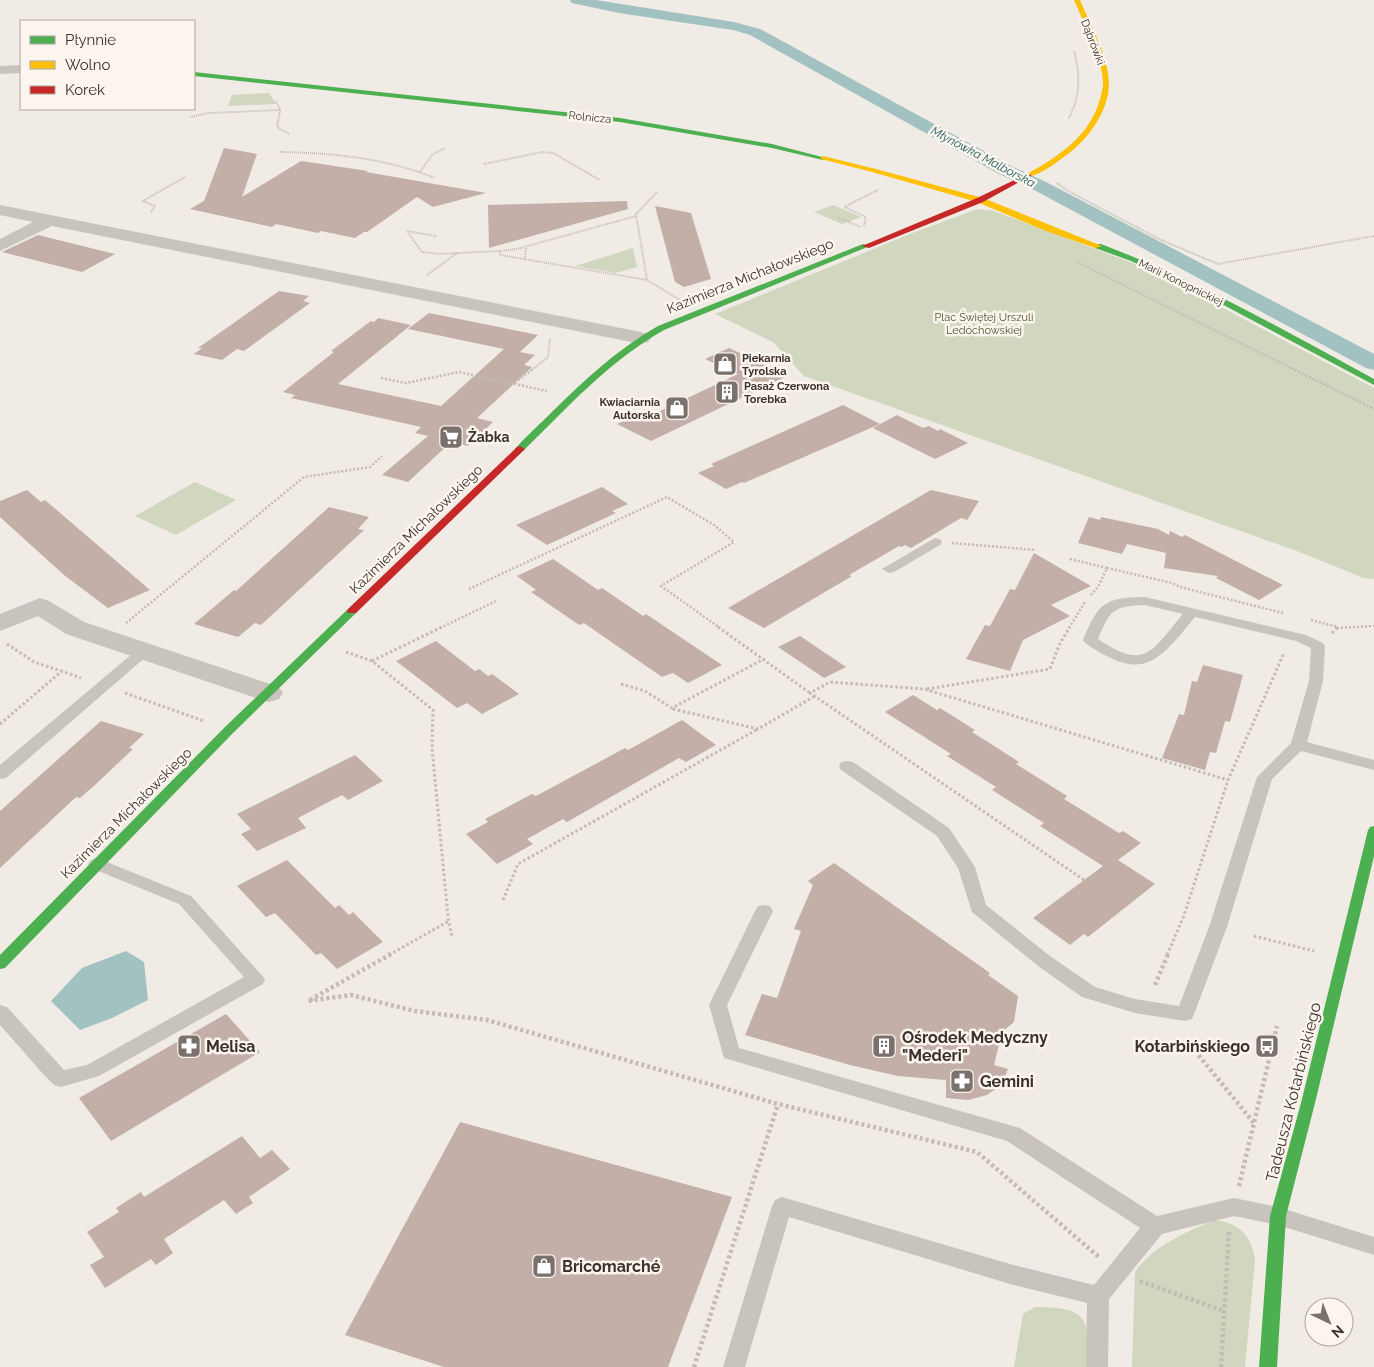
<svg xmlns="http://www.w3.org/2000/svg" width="1374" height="1367" font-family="Raleway,sans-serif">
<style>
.green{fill:#d1d6bf}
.water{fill:#a1c2c1}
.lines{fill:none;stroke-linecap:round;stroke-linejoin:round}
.canal{fill:#a1c2c1;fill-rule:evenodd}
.building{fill:#c3afa7}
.path-far3{stroke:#c2bbb6;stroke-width:2;stroke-dasharray:1 1;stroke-linecap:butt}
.path-far2{stroke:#c2bbb6;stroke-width:2.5;stroke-dasharray:2 2;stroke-linecap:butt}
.path-far1{stroke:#c2bbb6;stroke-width:3;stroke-dasharray:2.5 2.5;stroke-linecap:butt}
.path{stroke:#c2bbb6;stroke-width:4.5;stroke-dasharray:3 3;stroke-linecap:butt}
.lane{fill:#c9c3be;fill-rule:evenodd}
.street{fill:#c9c3be;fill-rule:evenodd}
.fast{fill:#4caf50;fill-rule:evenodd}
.slow{fill:#ffc107;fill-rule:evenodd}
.jam{fill:#c62828;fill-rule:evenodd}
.labels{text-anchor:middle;stroke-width:5;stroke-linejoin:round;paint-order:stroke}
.far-street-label{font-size:11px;fill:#3b302b;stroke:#fbf5ee}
.far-park-label{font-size:11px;fill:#4a5a2e;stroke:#fbf5ee}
.far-poi-label{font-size:11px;font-weight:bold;fill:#3b302b;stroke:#fbf5ee;text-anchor:start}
.far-water-label{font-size:12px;font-style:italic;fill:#1f5a5e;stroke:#fbf5ee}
.street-label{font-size:14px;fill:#3b302b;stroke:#fbf5ee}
.poi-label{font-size:14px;font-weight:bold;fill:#3b302b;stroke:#fbf5ee;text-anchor:start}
.near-poi-label{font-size:16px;font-weight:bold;fill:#3b302b;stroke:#fbf5ee;text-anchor:start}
.near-street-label{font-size:16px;fill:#3b302b;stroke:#fbf5ee}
</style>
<rect width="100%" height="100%" fill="#f0ebe5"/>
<g class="green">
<polygon points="269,93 276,104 228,106 232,95"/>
<polygon points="833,205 861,217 842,224 814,212"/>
<polygon points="977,209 994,211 1151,270 1374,388 1374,579 1364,578 1297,551 804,376 773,342 715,314 910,234"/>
<polygon points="633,248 637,267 615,273 575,266"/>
<polygon points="195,482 236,500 176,535 135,516"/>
<path d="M 1215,1220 C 1239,1223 1252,1236 1255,1260 L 1245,1367 L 1132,1367 L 1135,1272 C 1154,1245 1186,1232 1215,1220 Z"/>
<path d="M 1035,1307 C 1088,1307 1090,1318 1087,1367 L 1014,1367 L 1023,1314 Z"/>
</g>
<polygon class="water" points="126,951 144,962 148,1000 112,1018 80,1030 51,1001 82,968"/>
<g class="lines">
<polygon class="canal" points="570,0 596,0 734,22 760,29 1011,166 1048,183 1374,354 1374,370 1366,368 1036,191 999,174 750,35 733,30 619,13 572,3"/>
</g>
<g class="building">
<polygon points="224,148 257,154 242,197 301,161 368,171 366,172 486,193 433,207 417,197 367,232 364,232 355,238 321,231 318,233 276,224 272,227 190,209 204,201"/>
<polygon points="627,201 628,209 489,248 488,205"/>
<polygon points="655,206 691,213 711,279 684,287 675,282"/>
<polygon points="38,235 58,240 115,254 82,272 2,252"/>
<polygon points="279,291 309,296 303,301 310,303 244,351 237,349 222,360 194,354 202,348 198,348"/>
<polygon points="429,313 538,335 520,352 535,355 524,365 532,367 477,418 493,422 468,446 451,442 408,482 382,475 428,436 415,433 421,427 291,398 295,395 283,392 334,352 331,351 371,321 374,322 378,318 411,325 338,384 441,406 504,349 408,329"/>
<polygon points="729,348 789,375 651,441 617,424 649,409 656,413 738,374 705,359"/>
<polygon points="843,405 880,424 744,483 742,482 726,489 698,473 714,466 711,464"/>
<polygon points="897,415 923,428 929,426 938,431 940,429 968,443 935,459 873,428"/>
<polygon points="602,487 628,504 612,511 616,513 547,545 516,525"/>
<polygon points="27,490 41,502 45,500 150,590 108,608 64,575 0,517 0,501"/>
<polygon points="931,490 979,501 967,520 961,518 911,548 905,545 902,547 899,546 849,575 852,576 764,628 728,608"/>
<polygon points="329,507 369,517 358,529 364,530 261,625 255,623 238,637 194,624 234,590 236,591"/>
<polygon points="1089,517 1100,520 1101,517 1158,529 1169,535 1170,531 1182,537 1185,535 1283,585 1259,600 1216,578 1218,576 1164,568 1166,553 1127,544 1122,554 1078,543"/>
<polygon points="1034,553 1091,586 1051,605 1070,616 1023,640 1010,671 966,659 985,625 990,626 1010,589 1015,590"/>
<polygon points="553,559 598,590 602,588 643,616 646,614 722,665 688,683 673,673 662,677 584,623 579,625 531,592 536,590 517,576"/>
<polygon points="800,636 846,667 824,678 778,647"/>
<polygon points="436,641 475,671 479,669 488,676 492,674 519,694 482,714 467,703 457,708 396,661"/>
<polygon points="1203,665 1243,675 1230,722 1225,721 1216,753 1210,752 1205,770 1162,758 1179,714 1184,715 1192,681 1197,682"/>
<polygon points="913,695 937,710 940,708 975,730 972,732 1019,762 1016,764 1067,796 1064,799 1119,833 1123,831 1141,843 1118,860 1155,884 1088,937 1084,934 1070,945 1033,918 1103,866 1040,826 1044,823 992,790 996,787 947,756 951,754 885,712"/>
<polygon points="682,720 716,745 686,762 679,758 567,822 563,819 527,839 533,844 497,864 466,834 488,822 485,819 532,794 536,796 625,748 628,750"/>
<polygon points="101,721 144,734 129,748 133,749 96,784 80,798 76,797 0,868 0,811"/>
<polygon points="355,755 383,781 348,800 342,795 298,818 306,828 257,851 241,834 251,829 237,814"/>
<polygon points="287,860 335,908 339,905 349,915 353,912 383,942 337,969 321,953 316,955 275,913 266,917 237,886"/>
<polygon points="834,863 990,973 988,975 1018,996 1014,1022 1002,1032 994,1065 1008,1069 1002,1084 987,1095 968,1100 946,1098 946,1080 898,1076 850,1065 745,1035 762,994 777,998 801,931 794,929 813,885 808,881"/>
<polygon points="226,1014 260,1052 111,1141 79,1098"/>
<polygon points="460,1122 732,1197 668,1367 444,1367 345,1335"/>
<polygon points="242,1136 260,1158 272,1150 290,1169 249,1197 253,1203 236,1214 224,1200 164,1239 173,1253 156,1265 151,1259 105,1288 90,1265 104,1257 87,1232 119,1212 116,1208 141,1192 144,1197"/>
</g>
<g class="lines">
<g class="path-far3">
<polyline points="280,110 277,127 289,134"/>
<polyline points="190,117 209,113 280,110 276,101"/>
<path d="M 1069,118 C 1081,94 1080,75 1074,50"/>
<path d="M 280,152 C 333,153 385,158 435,178"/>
<polyline points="484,164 543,152 553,153 600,180"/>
<polyline points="420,172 432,155 445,148"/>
<polyline points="1057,183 1068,191 1161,240 1218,264 1374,236"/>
<polyline points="657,192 636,214 647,280 680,300"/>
<polyline points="151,212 155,206 143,201 185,177"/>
<polyline points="839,218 861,227"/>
<polyline points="864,226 866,217 844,207 878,190"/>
<polyline points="436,236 407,231 422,252 440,254 500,251 500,255 647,280"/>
<polyline points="500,251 517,249 636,216"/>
<polyline points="525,259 526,247"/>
<polyline points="1077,262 1293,369"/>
<polyline points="427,275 457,253"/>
<polyline points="533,369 548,357 550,338"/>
</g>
<g class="path-far2">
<polyline points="1291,368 1374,409"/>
<polyline points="381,378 406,383 459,372 547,391"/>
<polyline points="515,383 534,368"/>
<polyline points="952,543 1036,550"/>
<polyline points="1070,559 1107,568 1098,587 1091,595"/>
<polyline points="1107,568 1172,583 1180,587 1283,613"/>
<polyline points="469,589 667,497 714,525 734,542 661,586 720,628"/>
<polyline points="1311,620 1338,627"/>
<polyline points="126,623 304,477 370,467 382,456"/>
<polyline points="440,628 496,601"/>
<polyline points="1069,628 1085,602"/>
<polyline points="1337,628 1374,626"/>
</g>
<g class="path-far1">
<polyline points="718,627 810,693"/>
<polyline points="1332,633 1338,627"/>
<polyline points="7,644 34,662 61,671"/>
<polyline points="346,652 372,661 433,710 432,748 448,917 452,937"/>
<polyline points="372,661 442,627"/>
<polyline points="621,684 645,691 672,708 764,659"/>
<polyline points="927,689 1050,669 1060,643 1070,627"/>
<polyline points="125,693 204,721"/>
<polyline points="673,709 758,729 815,696"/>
<polyline points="0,724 62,671 81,678"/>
<polyline points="1084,880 810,693 830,682 924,689 1228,780"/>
<polyline points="503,900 518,864 758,729"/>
<polyline points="1254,936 1314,951"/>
<polyline points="389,955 449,921"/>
<polyline points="1167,955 1183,918 1228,780 1284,653"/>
</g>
<g class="path">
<polyline points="391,954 308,1001 351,995 415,1011 487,1020 778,1104 977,1152 1100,1258"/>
<polyline points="1155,985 1168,954"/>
<polyline points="1191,1046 1254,1123"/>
<polyline points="1239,1186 1277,1026"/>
<polyline points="1140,1281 1224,1311"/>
<polyline points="694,1367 778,1104"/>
<polyline points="1221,1367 1229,1231"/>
</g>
<g class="lane">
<polygon points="935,538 940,539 942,542 940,545 894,572 889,573 882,569"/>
<path d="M 1145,597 L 1306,635 L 1323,643 L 1325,646 L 1323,681 L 1307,742 L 1374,760 L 1374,770 L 1301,751 L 1272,779 L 1227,927 L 1194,1014 L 1192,1019 L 1185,1021 L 1135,1013 L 1082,997 L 1038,966 L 972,912 L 958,868 L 937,836 L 841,770 L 839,766 L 841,762 L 847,761 L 853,762 L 949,828 L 975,867 L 986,905 L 1050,956 L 1095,987 L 1135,999 L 1179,1006 L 1209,927 L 1257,777 L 1291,743 L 1309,681 L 1311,648 L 1296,641 L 1195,617 C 1156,665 1142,682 1085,643 L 1083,640 C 1099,602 1104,598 1145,597 ZM 1145,605 L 1183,614 C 1151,652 1145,671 1098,639 C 1110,610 1113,606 1145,605 Z"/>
<polygon points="143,648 148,649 150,652 148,655 6,778 0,779 0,765 138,649"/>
<polygon points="97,858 191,896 265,979 263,984 99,1076 61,1087 54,1085 44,1075 0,1025 0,1005 7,1007 64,1070 87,1065 244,977 179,904 91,868 88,864 91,860"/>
<polygon points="764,905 770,906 773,911 727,1005 739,1048 1020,1128 1157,1216 1234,1198 1278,1207 1374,1237 1374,1255 1278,1225 1234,1216 1162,1234 1109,1299 1108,1367 1086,1367 1087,1303 1010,1284 789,1217 745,1367 723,1367 772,1206 775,1200 782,1197 1010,1264 1094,1285 1140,1228 1007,1141 724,1058 709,1005 755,911 758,906"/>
</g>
<g class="street">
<polygon points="21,65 21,73 0,74 0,66"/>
<polygon points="0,205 641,332 648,334 651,338 648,342 641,344 52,226 0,251 0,239 33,222 0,215"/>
<polygon points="40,598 49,601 84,622 279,687 283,693 279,699 269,702 259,699 66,634 38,616 0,631 0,614"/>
</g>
<g class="fast">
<polygon points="194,72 620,118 772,144 826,158 823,160 772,148 620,122 194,76"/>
<path d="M 863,244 L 870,246 L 664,330 C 609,361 568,407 523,451 L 520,452 L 515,449 C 525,437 537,427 548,416 C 582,382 616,350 658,326 Z"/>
<path d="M 1095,244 L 1101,244 C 1196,280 1284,330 1374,379 L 1374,385 L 1201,293 L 1131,261 L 1095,248 Z"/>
<polygon points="352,608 357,611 356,613 233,733 5,968 0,969 0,955 225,727 348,609"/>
<polygon points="1374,826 1374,856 1315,1103 1286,1216 1277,1367 1259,1367 1270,1216 1301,1103 1368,830 1370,827"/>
</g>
<g class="slow">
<path d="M 1074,0 L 1080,0 C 1090,24 1109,58 1109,84 C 1109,112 1086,142 1064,157 C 1054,164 1038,177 1027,176 L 1027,174 C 1059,156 1090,136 1100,99 C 1101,94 1103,89 1103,84 C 1103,58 1084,24 1074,0 Z"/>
<polygon points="823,156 876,169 983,198 1102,246 1095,248 1046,231 977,202 872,172 821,159 821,157"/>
</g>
<g class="jam">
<polygon points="1027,174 1032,175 983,202 869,248 862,246 977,198"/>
<polygon points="520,446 525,449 523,451 356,613 348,613 347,611 348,609 517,447"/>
</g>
</g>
<defs>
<g id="shop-square" transform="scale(1.25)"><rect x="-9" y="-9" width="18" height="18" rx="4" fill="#7a716c" stroke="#fbf5ee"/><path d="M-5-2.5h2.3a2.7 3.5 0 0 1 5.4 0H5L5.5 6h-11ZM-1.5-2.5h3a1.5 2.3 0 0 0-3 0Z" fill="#fff"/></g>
<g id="building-square" transform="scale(1.25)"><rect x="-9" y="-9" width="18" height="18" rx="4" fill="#7a716c" stroke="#fbf5ee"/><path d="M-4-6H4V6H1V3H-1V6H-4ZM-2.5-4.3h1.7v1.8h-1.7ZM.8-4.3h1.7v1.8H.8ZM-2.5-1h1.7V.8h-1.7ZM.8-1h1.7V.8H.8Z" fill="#fff"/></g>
<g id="supermarket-square" transform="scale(1.25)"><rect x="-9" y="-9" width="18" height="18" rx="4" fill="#7a716c" stroke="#fbf5ee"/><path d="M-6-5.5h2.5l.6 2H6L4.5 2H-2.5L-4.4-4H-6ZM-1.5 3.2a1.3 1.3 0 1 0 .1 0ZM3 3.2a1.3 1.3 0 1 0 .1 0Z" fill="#fff"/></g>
<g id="pharmacy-square" transform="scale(1.25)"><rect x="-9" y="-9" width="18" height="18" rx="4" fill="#7a716c" stroke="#fbf5ee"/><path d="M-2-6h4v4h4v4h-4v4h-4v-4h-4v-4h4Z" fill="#fff"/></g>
<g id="bus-square" transform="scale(1.25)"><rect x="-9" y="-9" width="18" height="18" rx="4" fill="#7a716c" stroke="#fbf5ee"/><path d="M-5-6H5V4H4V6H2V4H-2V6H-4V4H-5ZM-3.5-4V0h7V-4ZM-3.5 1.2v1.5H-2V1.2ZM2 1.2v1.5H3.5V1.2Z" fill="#fff"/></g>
</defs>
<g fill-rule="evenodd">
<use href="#shop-square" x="725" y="364"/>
<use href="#building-square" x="727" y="392"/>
<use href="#shop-square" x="677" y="408"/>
<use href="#supermarket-square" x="451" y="437"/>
<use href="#pharmacy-square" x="189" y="1046"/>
<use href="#building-square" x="884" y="1046"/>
<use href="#bus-square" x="1267" y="1046"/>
<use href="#pharmacy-square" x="962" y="1081"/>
<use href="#shop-square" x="544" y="1266"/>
</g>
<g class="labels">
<g class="far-street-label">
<text transform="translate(1093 42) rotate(69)" y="4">Dąbrówki</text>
<text transform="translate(590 117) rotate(6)" y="4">Rolnicza</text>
<text transform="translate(1181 282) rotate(26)" y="4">Marii Konopnickiej</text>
</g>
<g class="far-park-label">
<text x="984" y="321">Plac Świętej Urszuli<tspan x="984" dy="13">Ledóchowskiej</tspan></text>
</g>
<g class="far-poi-label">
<text x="742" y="362">Piekarnia<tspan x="742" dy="13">Tyrolska</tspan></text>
<text x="744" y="390">Pasaż Czerwona<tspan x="744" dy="13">Torebka</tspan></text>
<text x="660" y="406" text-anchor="end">Kwiaciarnia<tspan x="660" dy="13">Autorska</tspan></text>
</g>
<g class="far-water-label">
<text transform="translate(983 157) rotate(28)" y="4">Młynówka Malborska</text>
</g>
<g class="street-label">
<text transform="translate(750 276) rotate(-22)" y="5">Kazimierza Michałowskiego</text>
<text transform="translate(416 529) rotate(-44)" y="5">Kazimierza Michałowskiego</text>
<text transform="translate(126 813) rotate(-45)" y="5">Kazimierza Michałowskiego</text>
</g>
<g class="poi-label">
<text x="468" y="442">Żabka</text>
</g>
<g class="near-poi-label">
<text x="902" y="1043">Ośrodek Medyczny<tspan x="902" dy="18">"Mederi"</tspan></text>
<text x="206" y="1052">Melisa</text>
<text x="1250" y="1052" text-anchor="end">Kotarbińskiego</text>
<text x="980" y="1087">Gemini</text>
<text x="562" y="1272">Bricomarché</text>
</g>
<g class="near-street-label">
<text transform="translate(1293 1092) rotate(-76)" y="6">Tadeusza Kotarbińskiego</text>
</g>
</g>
<rect x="20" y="20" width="175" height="90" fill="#fbf5ee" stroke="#aea6a0"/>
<rect x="30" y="36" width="25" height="8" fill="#4caf50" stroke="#aea6a0"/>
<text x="65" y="45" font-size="15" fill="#3b302b">Płynnie</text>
<rect x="30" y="61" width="25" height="8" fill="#ffc107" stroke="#aea6a0"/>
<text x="65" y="70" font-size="15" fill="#3b302b">Wolno</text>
<rect x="30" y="86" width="25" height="8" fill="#c62828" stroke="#aea6a0"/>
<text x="65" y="95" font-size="15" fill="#3b302b">Korek</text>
<g transform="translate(1329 1322) rotate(137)"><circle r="24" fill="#fbf5ee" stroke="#aea6a0"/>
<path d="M0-4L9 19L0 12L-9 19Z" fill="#7a716c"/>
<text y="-8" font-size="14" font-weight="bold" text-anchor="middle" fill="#3b302b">N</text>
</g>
</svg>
